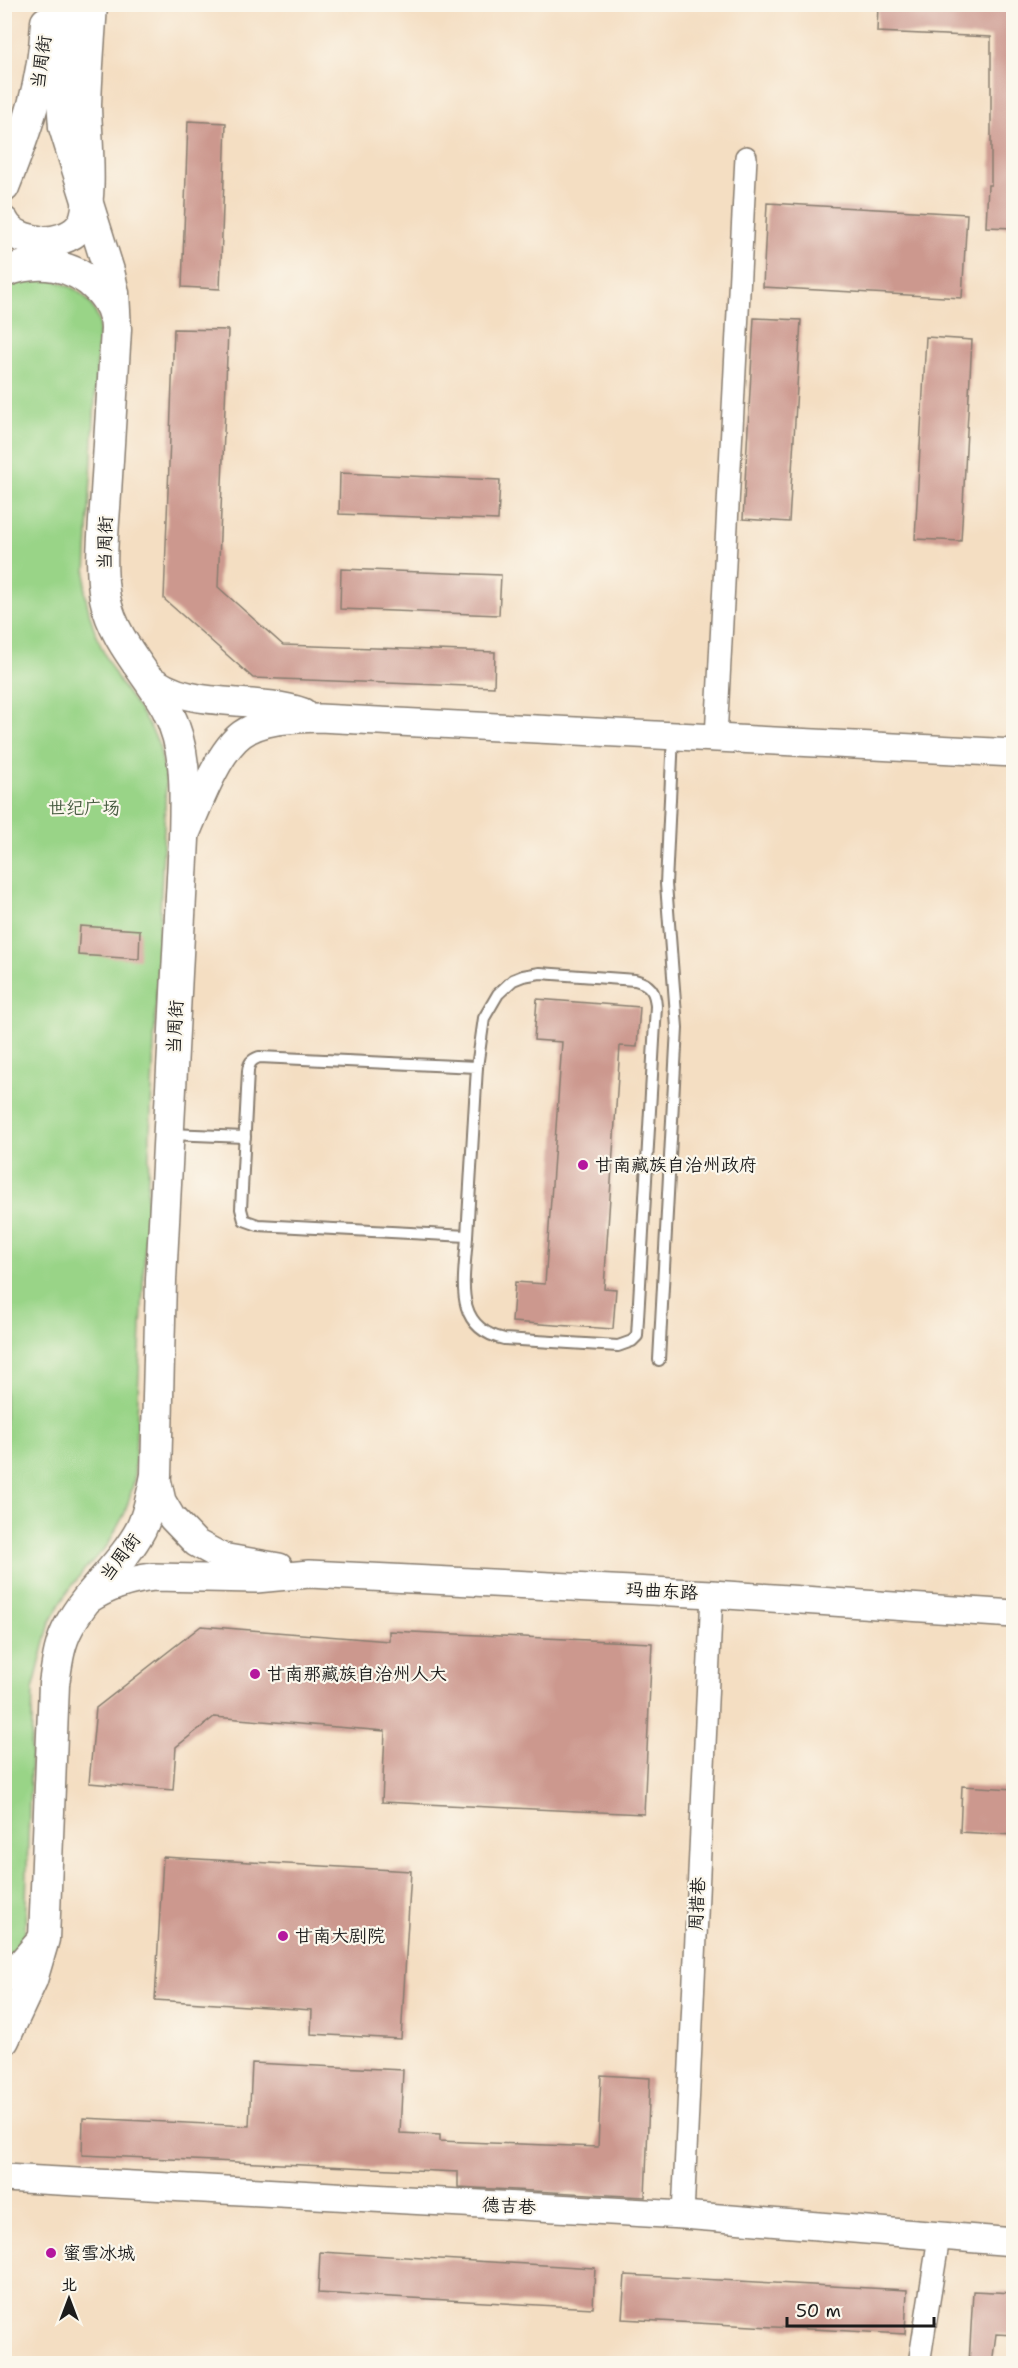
<svg xmlns="http://www.w3.org/2000/svg" width="1018" height="2368" font-family="'Shantell Sans','LXGW WenKai TC',sans-serif">
<style>
.green{fill:#99d487;stroke:#5a7852;stroke-width:1.5}
.building{fill:#cc988e}
.lines{fill:none;stroke-linecap:round;stroke-linejoin:round}
.service-casing{stroke:#887d6f;stroke-width:14}
.minor-casing{stroke:#887d6f;stroke-width:24}
.tertiary-casing{stroke:#887d6f;stroke-width:30}
.secondary-casing{stroke:#887d6f;stroke-width:33}
.path{stroke:#887d6f;stroke-width:4;stroke-dasharray:4.5 4.5;stroke-linecap:butt}
.service{stroke:#fff;stroke-width:10}
.minor{stroke:#fff;stroke-width:21}
.tertiary{stroke:#fff;stroke-width:27}
.secondary{stroke:#fff;stroke-width:30}
.poi-dot{fill:#b5179e;stroke:#fbf7ec;stroke-width:2}
.labels{text-anchor:middle;stroke-width:4.5;stroke-linejoin:round;paint-order:stroke}
.street-label{font-size:18px;fill:#1c1c1c;stroke:#fbf7ec}
.park-label{font-size:18px;fill:#485c41;stroke:#fbf7ec}
.poi-label{font-size:18px;fill:#1c1c1c;stroke:#fbf7ec;text-anchor:start}
</style>
<rect width="100%" height="100%" fill="#fbf7ec"/>
<filter id="ink" filterUnits="userSpaceOnUse"><feTurbulence type="fractalNoise" baseFrequency=".0167" numOctaves="2"/><feDisplacementMap in="SourceGraphic" scale="12" xChannelSelector="R" yChannelSelector="G"/><feConvolveMatrix kernelMatrix="1 2 1 2 8 2 1 2 1" color-interpolation-filters="sRGB"/></filter>
<filter id="wash" filterUnits="userSpaceOnUse"><feTurbulence type="fractalNoise" baseFrequency=".008" numOctaves="4" result="noise"/><feDisplacementMap in="SourceGraphic" scale="24" xChannelSelector="R" yChannelSelector="G"/><feGaussianBlur stdDeviation="1.35" result="paint"/><feColorMatrix in="noise" values="0 0 0 0 0 0 0 0 0 0 0 0 0 0 0 0 0 1.4 0 .05"/><feComposite in="paint" operator="in"/></filter>
<g filter="url(#wash)">
<rect width="100%" height="100%" fill="#f4dec2"/>
<path class="green" d="M 38,275 C 68,284 89,290 99,322 L 85,592 C 90,624 101,651 118,679 C 131,701 150,721 159,746 C 162,758 164,771 166,783 L 134,1482 L 125,1513 L 107,1546 L 84,1570 L 64,1597 L 50,1622 L 33,1690 L 25,1932 L 14,1951 L 5,1960 L 4,285 Z"/>
<g id="blocks">
<g class="building">
<polygon points="878,4 1014,4 1014,228 986,227 988,185 991,185 991,37 877,32"/>
<polygon points="188,121 226,123 220,289 182,287"/>
<polygon points="767,203 967,214 962,298 763,287"/>
<polygon points="754,318 801,320 789,522 743,519"/>
<polygon points="174,329 228,330 218,587 283,645 495,652 494,687 253,678 164,599"/>
<polygon points="926,337 972,340 961,541 915,539"/>
<polygon points="340,473 500,480 498,520 339,514"/>
<polygon points="341,569 501,575 499,615 340,609"/>
<polygon points="80,926 140,930 139,959 78,955"/>
<polygon points="537,999 640,1007 637,1047 620,1046 604,1288 616,1289 613,1329 512,1322 515,1282 545,1284 562,1042 534,1040"/>
<polygon points="201,1626 389,1641 389,1631 652,1643 644,1814 382,1802 385,1731 214,1717 176,1747 173,1790 89,1783 96,1708"/>
<polygon points="962,1786 1014,1789 1014,1835 960,1832"/>
<polygon points="163,1857 411,1871 401,2039 311,2034 312,2010 155,2000"/>
<polygon points="252,2063 403,2070 400,2133 440,2135 440,2141 598,2147 601,2075 650,2078 645,2197 458,2187 458,2172 82,2155 83,2118 249,2126"/>
<polygon points="320,2252 595,2268 593,2308 318,2293"/>
<polygon points="625,2275 907,2290 905,2334 622,2319"/>
<polygon points="973,2291 1014,2293 1014,2335 996,2334 992,2364 969,2364"/>
</g>
</g>
</g>
<g filter="url(#ink)">
<use href="#blocks" fill-opacity="0" stroke="#887d6f" stroke-width="1.5"/>
<g class="lines">
<g class="service-casing">
<g id="service">
<path d="M 259,1057 L 477,1067 L 467,1236 L 258,1225 L 244,1220 L 241,1209 L 248,1071 C 249,1063 251,1060 259,1057 Z"/>
<polyline points="170,1134 245,1137"/>
<path d="M 467,1236 C 465,1277 451,1327 504,1339 L 618,1346 L 632,1341 L 637,1336 L 656,1006 C 655,991 650,984 635,980 L 540,973 L 523,976 L 513,980 L 498,994 L 484,1018 L 477,1067"/>
<polyline points="659,1360 677,1028 666,884 673,736"/>
</g>
</g>
<g class="minor-casing">
<g id="minor">
<polyline points="716,738 746,157"/>
<polyline points="683,2215 712,1594"/>
<polyline points="919,2364 939,2237"/>
</g>
</g>
<g class="tertiary-casing">
<g id="tertiary">
<path d="M 145,674 C 188,713 252,694 303,712"/>
<path d="M 185,836 C 197,809 217,752 242,734 C 263,719 293,719 319,718 L 1014,753"/>
<polyline points="156,1475 162,1501 172,1518 196,1543 222,1557 279,1567"/>
<path d="M 88,1600 C 109,1586 129,1580 153,1577 L 256,1579 L 309,1574 L 712,1594 L 1014,1614"/>
<polyline points="4,2178 683,2215 1014,2242"/>
</g>
</g>
<g class="secondary-casing">
<g id="secondary">
<path d="M 4,187 C 27,129 43,86 46,22"/>
<path d="M 4,222 C 11,235 25,239 39,241 C 52,243 71,238 80,227 C 95,209 86,130 86,105 C 87,71 90,38 92,4"/>
<path d="M 4,272 C 38,259 73,263 99,290 C 105,297 111,305 113,314"/>
<polyline points="4,1977 22,1964 41,1942"/>
<path d="M 4,2040 L 32,1980 L 44,1939 L 54,1684 C 57,1664 59,1644 69,1626 C 88,1590 122,1565 141,1529 C 149,1512 152,1494 156,1475 L 161,1280 L 184,839 C 185,793 188,751 167,709 C 147,672 114,642 105,598 C 99,564 104,527 106,493 C 109,439 113,384 116,329 L 114,293 L 109,271 L 64,127 L 61,85 L 67,4"/>
</g>
</g>
<polyline class="path" points="9,22 10,4"/>
<use href="#service" class="service"/>
<use href="#minor" class="minor"/>
<use href="#tertiary" class="tertiary"/>
<use href="#secondary" class="secondary"/>
</g>
</g>
<g class="poi-dot">
<circle cx="583" cy="1165" r="6"/>
<circle cx="255" cy="1674" r="6"/>
<circle cx="283" cy="1936" r="6"/>
<circle cx="51" cy="2253" r="6"/>
</g>
<g class="labels">
<g class="street-label">
<text transform="translate(41 62) rotate(-82)" y="6">当周街</text>
<text transform="translate(105 543) rotate(-89)" y="6">当周街</text>
<text transform="translate(175 1027) rotate(-87)" y="6">当周街</text>
<text transform="translate(120 1557) rotate(-53)" y="6">当周街</text>
<text transform="translate(662 1591) rotate(3)" y="6">玛曲东路</text>
<text transform="translate(697 1904) rotate(-87)" y="6">周措巷</text>
<text transform="translate(509 2206) rotate(3)" y="6">德吉巷</text>
</g>
<g class="park-label">
<text x="84" y="814">世纪广场</text>
</g>
<g class="poi-label">
<text x="595" y="1171">甘南藏族自治州政府</text>
<text x="267" y="1680">甘南那藏族自治州人大</text>
<text x="295" y="1942">甘南大剧院</text>
<text x="63" y="2259">蜜雪冰城</text>
</g>
</g>
<rect width="1018" height="2368" fill="none" stroke="#fbf7ec" stroke-width="24"/>
<g transform="translate(69 2299)" stroke="#fbf7ec" stroke-width="4.5" paint-order="stroke">
<path d="M0-4.5L10 22L0 15L-10 22Z" fill="#1c1c1c"/>
<text y="-9" font-size="16" font-weight="bold" text-anchor="middle" fill="#1c1c1c">北</text>
</g>
<path d="M787 2317v9h147v-9" fill="none" stroke="#1c1c1c" stroke-width="3"/>
<text x="796" y="2317" font-size="18" fill="#1c1c1c" stroke="#fbf7ec" stroke-width="4.5" paint-order="stroke">50 m</text>
</svg>
